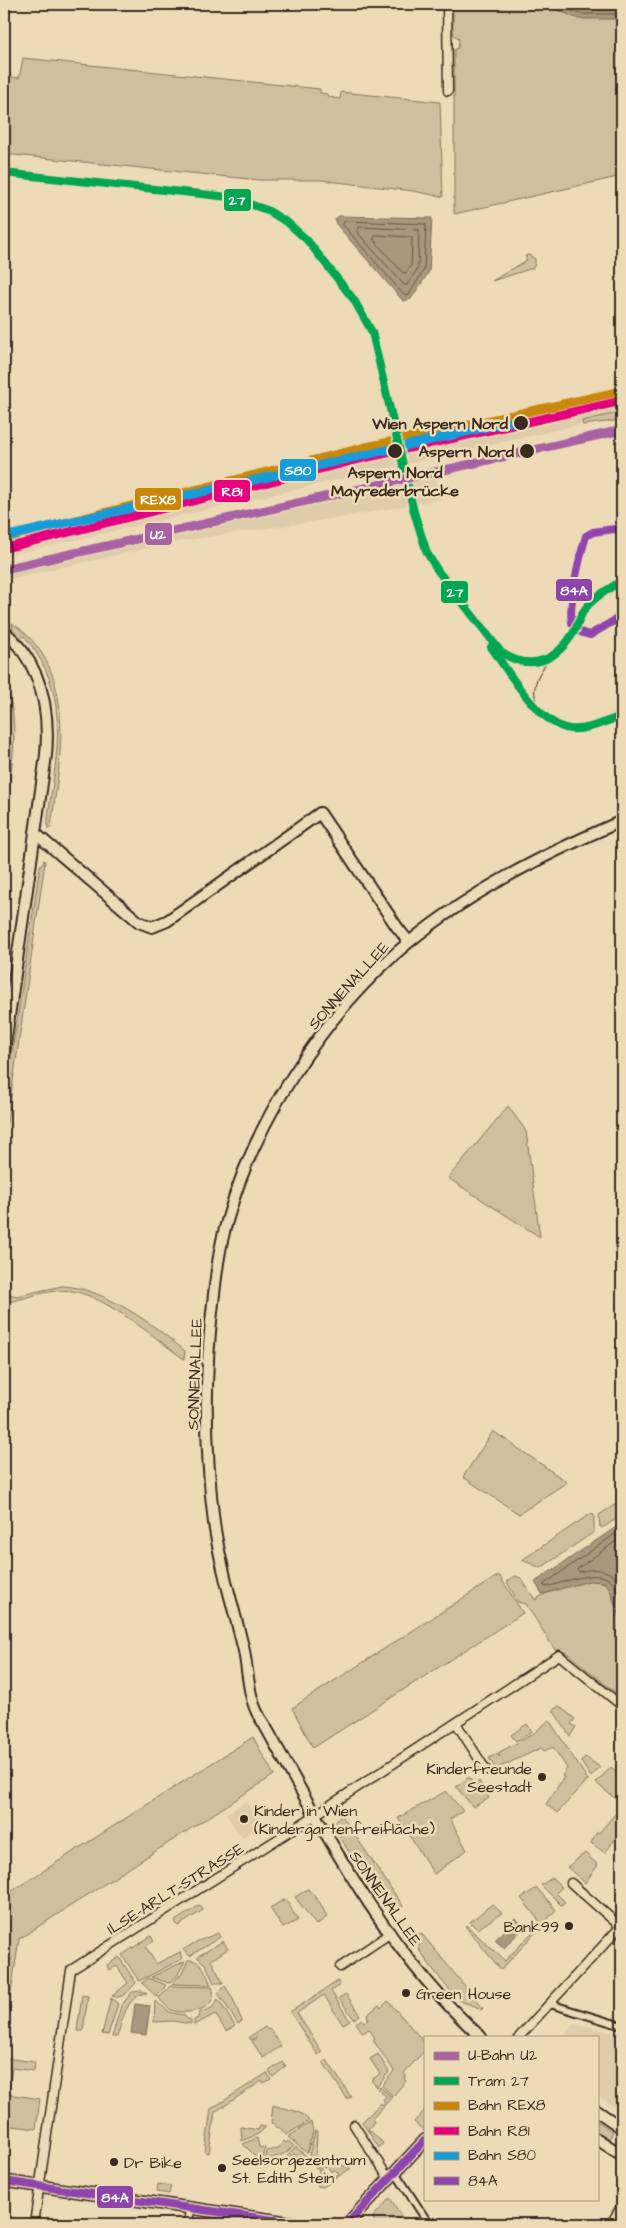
<svg xmlns="http://www.w3.org/2000/svg" width="626" height="2228" font-family="'Architects Daughter',sans-serif">
<style>
.built{fill:#deccab}
.green{fill:#d0bf9f;stroke:#86745e}
.water{fill:#a9977e;stroke:#7d6b58}
.lines{fill:none;stroke-linecap:round;stroke-linejoin:round}
.shore{stroke:#675644;stroke-width:1}
.pedestrian-casing{stroke:#3b2a1e;stroke-width:10}
.minor-casing{stroke:#3b2a1e;stroke-width:11}
.tertiary-casing{stroke:#3b2a1e;stroke-width:14}
.pedestrian{stroke:#eddbb8;stroke-width:6}
.minor{stroke:#eddbb8;stroke-width:8}
.tertiary{stroke:#eddbb8;stroke-width:10}
.tram{stroke:#3b2a1e;stroke-width:1}
.bus-1-casing{stroke:#eddbb8;stroke-width:11}
.bus-1{stroke:#8e44ad;stroke-width:8}
.rail-1-casing{stroke:#eddbb8;stroke-width:12}
.rail-2-casing{stroke:#eddbb8;stroke-width:12}
.rail-3-casing{stroke:#eddbb8;stroke-width:12}
.rail-1{stroke:#c88708;stroke-width:9}
.rail-2{stroke:#e5007d;stroke-width:9}
.rail-3{stroke:#159dd9;stroke-width:9}
.tram-1-casing{stroke:#eddbb8;stroke-width:11}
.tram-1{stroke:#00a651;stroke-width:8}
.metro-1-casing{stroke:#eddbb8;stroke-width:12}
.metro-1{stroke:#a862a4;stroke-width:9}
.stop-dot{fill:#3b2a1e;stroke:#eddbb8;stroke-width:2}
.labels{text-anchor:middle;stroke-width:5;stroke-linejoin:round;paint-order:stroke}
.stop-label{font-size:16px;font-weight:bold;fill:#3b2a1e;stroke:#eddbb8;text-anchor:end}
.street-label{font-size:16px;fill:#3b2a1e;stroke:#eddbb8}
.poi-label{font-size:16px;fill:#3b2a1e;stroke:#eddbb8;text-anchor:start}
.line-badge{stroke:#eddbb8;stroke-width:2}
.badge-label{font-size:14px;text-anchor:middle;font-weight:bold;fill:#fff}
</style>
<rect width="100%" height="100%" fill="#eddbb8"/>
<filter id="ink" filterUnits="userSpaceOnUse"><feTurbulence type="fractalNoise" baseFrequency=".02" numOctaves="2"/><feDisplacementMap in="SourceGraphic" scale="10" xChannelSelector="R" yChannelSelector="G"/><feConvolveMatrix kernelMatrix="1 2 1 2 8 2 1 2 1" color-interpolation-filters="sRGB"/></filter>
<g filter="url(#ink)">
<g class="built">
<polygon points="622,385 622,415 4,556 4,534 261,467"/>
<polygon points="434,468 441,499 351,516 181,541 4,580 4,565"/>
<polygon points="246,1801 261,1825 242,1838 226,1814"/>
<polygon points="575,2023 622,2035 622,2112 597,2095 597,2037 562,2037"/>
</g>
<g class="green">
<polygon points="453,4 622,4 622,176 454,214 454,50 458,48 459,39 453,34"/>
<polygon points="23,58 320,89 320,93 327,94 328,97 340,99 341,92 440,102 443,197 413,191 320,180 259,180 4,154 4,76 19,78"/>
<polygon points="529,255 535,259 535,264 533,268 492,281 527,260 525,256"/>
<polygon points="622,412 622,420 583,425 582,421"/>
<path d="M 12,623 C 80,669 60,759 51,827 L 48,829 C 47,814 51,798 53,783 C 61,727 62,681 24,636 L 20,638 L 13,631 Z"/>
<path d="M 4,683 C 23,721 10,778 4,820 Z"/>
<polygon points="44,860 45,862 4,1143 4,1108 40,866"/>
<polygon points="508,1106 526,1131 540,1237 448,1178"/>
<path d="M 62,1286 C 103,1287 154,1325 185,1351 L 184,1359 C 156,1339 106,1296 72,1291 C 51,1288 25,1299 4,1303 L 4,1293 L 17,1296 Z"/>
<polygon points="493,1431 567,1482 519,1514 463,1477"/>
<polygon points="622,1500 622,1515 604,1527 600,1527 599,1515"/>
<polygon points="590,1514 594,1515 594,1532 541,1568 522,1560"/>
<polygon points="499,1575 523,1613 313,1748 292,1708"/>
<path d="M 515,1576 L 521,1578 L 535,1600 C 549,1589 567,1591 578,1578 C 589,1581 600,1579 609,1586 L 618,1615 L 622,1620 L 622,1698 L 567,1653 L 555,1650 L 526,1604 L 518,1602 L 507,1582 Z"/>
<polygon points="559,1706 575,1719 571,1724 576,1727 570,1736 553,1710"/>
<polygon points="549,1720 588,1780 557,1813 546,1804 564,1777 562,1776 567,1768 553,1747 544,1751 541,1748 496,1769 489,1758 496,1754 500,1757 498,1753 533,1734"/>
<polygon points="527,1724 532,1732 516,1741 511,1735"/>
<polygon points="253,1737 274,1775 19,1939 4,2040 4,1896"/>
<polygon points="585,1757 600,1767 591,1777 581,1762"/>
<polygon points="611,1767 622,1776 622,1804 596,1783"/>
<polygon points="469,1777 474,1785 479,1781 489,1798 473,1807 456,1787"/>
<polygon points="446,1791 463,1811 450,1819 467,1850 434,1874 398,1818"/>
<polygon points="622,1806 622,1829 605,1853 591,1843 597,1832 599,1833"/>
<polygon points="342,1816 403,1906 398,1910 384,1904 359,1869 332,1823"/>
<polygon points="585,1853 598,1865 585,1883 567,1867"/>
<polygon points="552,1878 562,1887 556,1893 565,1902 561,1905 541,1885"/>
<polygon points="537,1888 556,1910 501,1970 465,1926 466,1925 505,1961 541,1923 521,1898"/>
<polygon points="308,1889 320,1903 327,1917 316,1925 295,1897"/>
<polygon points="285,1899 298,1920 283,1928 270,1908"/>
<polygon points="492,1904 502,1913 477,1929 470,1922"/>
<polygon points="200,1905 203,1910 178,1926 175,1921"/>
<polygon points="218,1933 220,1937 190,1956 183,1950 196,1942"/>
<path d="M 421,1933 L 483,2008 L 481,2010 C 474,2003 463,2005 457,1998 C 442,1983 430,1965 418,1948 L 419,1947 L 419,1934 Z"/>
<polygon points="151,1936 154,1941 146,1947 156,1964 180,1952 182,1959 139,1981 122,1955"/>
<polygon points="223,1941 228,1949 211,1960 223,1983 214,1983 206,1965 197,1957"/>
<path d="M 119,1957 L 136,1983 C 128,1991 123,2000 112,1996 L 128,1983 L 117,1966 L 109,1970 L 107,1965 Z"/>
<path d="M 188,1960 C 203,1959 206,1974 211,1985 L 172,1984 L 182,1973 Z"/>
<polygon points="185,1961 177,1976 169,1983 151,1977"/>
<polygon points="148,1978 166,1985 157,1997 142,1983"/>
<polygon points="338,1981 340,1985 331,1991 350,2021 343,2025 324,1995 297,2013 322,2052 318,2055 290,2012"/>
<path d="M 170,1986 L 212,1987 C 220,2009 190,2015 174,2011 C 168,2009 163,2003 159,1998 Z"/>
<polygon points="225,1986 232,1997 242,2021 238,2024 218,1993"/>
<path d="M 142,1991 L 147,1993 C 127,1994 122,2021 117,2037 L 112,2037 L 121,2006 L 132,1992 Z"/>
<polygon points="346,1994 360,2015 354,2019 339,1998"/>
<polygon points="82,1995 88,1996 83,2031 77,2031"/>
<polygon points="111,1998 118,2004 108,2035 102,2034"/>
<polygon points="218,1999 235,2026 226,2031 215,2014 194,2025 194,2020 198,2018 199,2013 212,2008"/>
<polygon points="155,2001 171,2013 184,2015 187,2019 191,2020 191,2024 173,2021 154,2022"/>
<polygon points="388,2001 425,2043 425,2050 404,2073 406,2076 404,2079 406,2081 393,2096 382,2086 394,2071 373,2040 375,2038 369,2029 363,2033 356,2023 362,2019 364,2022 369,2020 367,2015 379,2005 381,2008"/>
<polygon points="265,2027 268,2030 270,2029 281,2046 263,2058 252,2041 257,2037 251,2040 249,2037"/>
<polygon points="378,2054 389,2072 377,2087 371,2080 380,2074 370,2059"/>
<polygon points="5,2058 35,2062 34,2071 12,2068 8,2094 40,2099 36,2129 4,2125"/>
<polygon points="327,2060 351,2097 347,2099 323,2062"/>
<polygon points="283,2062 286,2066 273,2077 269,2071"/>
<polygon points="267,2073 271,2079 264,2083 262,2081 215,2112 209,2153 205,2152 211,2109"/>
<polygon points="380,2087 392,2097 372,2119 374,2122 368,2129 383,2143 379,2148 362,2122 381,2103 383,2105 385,2102 383,2100 386,2096 378,2089"/>
<path d="M 273,2105 C 286,2110 301,2109 309,2121 L 286,2135 L 280,2128 L 275,2127 L 275,2124 L 271,2123 Z"/>
<polygon points="425,2110 425,2131 424,2131 414,2122"/>
<polygon points="597,2121 613,2132 608,2141 597,2133"/>
<polygon points="311,2122 313,2132 307,2153 288,2137"/>
<polygon points="260,2126 266,2127 258,2134 242,2141 241,2127 258,2130"/>
<polygon points="315,2131 317,2131 316,2158 351,2168 336,2178 335,2176 339,2174 335,2170 331,2172 327,2166 324,2168 309,2155"/>
<polygon points="257,2138 259,2147 265,2148 263,2161 256,2157 243,2144"/>
<polygon points="284,2141 286,2143 288,2141 294,2146 284,2154 265,2161 267,2151 277,2149"/>
<polygon points="296,2147 322,2170 332,2181 323,2187 317,2186 319,2170 294,2154 289,2157 287,2155"/>
<polygon points="158,2184 171,2186 169,2194 157,2192"/>
<polygon points="390,2198 406,2223 378,2224 372,2218"/>
</g>
<g class="water">
<polygon points="542,4 622,4 622,19 579,19"/>
<polygon points="339,216 432,218 429,272 411,299 403,301 336,224 335,219"/>
<path d="M 622,1523 L 622,1620 C 613,1608 616,1592 604,1582 L 589,1581 L 542,1594 L 535,1582 Z"/>
<polygon points="515,1918 524,1927 504,1948 495,1940"/>
<polygon points="135,2004 150,2006 146,2035 131,2033"/>
</g>
<g class="lines">
<g class="shore">
<polyline points="554,4 580,14 622,14"/>
<polyline points="573,4 581,8 622,8"/>
<polygon points="345,221 426,224 424,270 408,296 404,295 343,225"/>
<polygon points="359,227 419,230 418,268 407,285 404,285 357,232"/>
<polygon points="376,235 412,237 411,266 406,273 403,273 374,240"/>
<path d="M 622,1529 L 543,1585 L 546,1587 C 563,1583 599,1567 612,1582 C 619,1591 618,1602 622,1612"/>
<path d="M 622,1537 L 577,1569 L 579,1572 C 598,1567 613,1569 622,1588"/>
</g>
<g class="pedestrian-casing">
<g id="pedestrian">
<polyline points="550,2004 622,2026"/>
<polyline points="395,2172 429,2224"/>
</g>
</g>
<g class="minor-casing">
<g id="minor">
<polyline points="447,4 448,91"/>
<polyline points="456,1723 486,1770"/>
<polyline points="571,1883 621,1927"/>
<polyline points="340,1967 391,1933"/>
<polyline points="519,2037 622,1925"/>
<polyline points="354,2125 389,2179"/>
<polyline points="612,2222 622,2205"/>
<polyline points="34,2224 71,1970 303,1823 559,1655 622,1706"/>
<polyline points="188,2224 190,2209"/>
</g>
</g>
<g class="tertiary-casing">
<g id="tertiary">
<path d="M 4,631 C 41,663 50,709 46,755 L 4,1052"/>
<polyline points="35,833 139,922 152,927 167,921 320,813 397,927 409,942"/>
<path d="M 481,2037 C 387,1953 325,1833 264,1724 C 248,1703 249,1677 244,1651 C 234,1608 220,1567 214,1523 C 205,1449 204,1376 213,1303 C 216,1276 219,1248 227,1221 C 254,1123 319,1022 395,954 C 461,896 542,855 622,821"/>
<polyline points="597,2111 622,2128"/>
<polyline points="597,2139 622,2155"/>
<polyline points="4,2181 301,2224"/>
<polyline points="347,2224 425,2140"/>
</g>
</g>
<use href="#pedestrian" class="pedestrian"/>
<use href="#minor" class="minor"/>
<use href="#tertiary" class="tertiary"/>
<path class="tram" d="M 539,709 C 528,687 539,670 555,654"/>
<g class="bus-1-casing">
<g id="bus-1">
<path d="M 622,528 L 593,532 L 586,536 C 581,552 566,612 573,625 C 577,632 584,634 590,635 L 622,616"/>
<polyline points="4,2181 301,2224"/>
<polyline points="347,2224 425,2140"/>
</g>
</g>
<use href="#bus-1" class="bus-1"/>
<g class="rail-1-casing">
<polyline id="rail-1" points="4,538 362,448 622,391"/>
</g>
<g class="rail-2-casing">
<polyline id="rail-2" points="6,548 364,458 622,401"/>
</g>
<g class="rail-3-casing">
<polyline id="rail-3" points="4,537 519,420"/>
</g>
<use href="#rail-1" class="rail-1"/>
<use href="#rail-2" class="rail-2"/>
<use href="#rail-3" class="rail-3"/>
<g class="tram-1-casing">
<g id="tram-1">
<path d="M 4,173 L 229,197 L 267,210 L 288,223 L 307,240 L 354,300 L 372,332 L 414,512 L 427,553 L 438,571 L 501,652 C 531,673 558,660 575,630 C 579,623 580,615 585,609 C 594,596 610,589 622,580"/>
<path d="M 491,647 C 508,671 539,725 570,729 C 587,731 606,721 622,716"/>
</g>
</g>
<use href="#tram-1" class="tram-1"/>
<g class="metro-1-casing">
<polyline id="metro-1" points="4,569 622,430"/>
</g>
<use href="#metro-1" class="metro-1"/>
</g>
</g>
<g class="stop-dot">
<circle cx="521" cy="423" r="8"/>
<circle cx="395" cy="451" r="8"/>
<circle cx="527" cy="451" r="8"/>
<circle cx="542" cy="1777" r="5"/>
<circle cx="244" cy="1819" r="5"/>
<circle cx="569" cy="1926" r="5"/>
<circle cx="406" cy="1993" r="5"/>
<circle cx="114" cy="2162" r="5"/>
<circle cx="222" cy="2168" r="5"/>
</g>
<g class="labels">
<g class="stop-label">
<text x="508" y="429">Wien Aspern Nord</text>
<text x="514" y="457">Aspern Nord</text>
<text x="395" y="478" text-anchor="middle">Aspern Nord<tspan x="395" dy="18">Mayrederbrücke</tspan></text>
</g>
<g class="street-label">
<text transform="translate(348 985) rotate(-48)" y="6">SONNENALLEE</text>
<text transform="translate(194 1374) rotate(-88)" y="6">SONNENALLEE</text>
<text transform="translate(175 1888) rotate(-32)" y="6">ILSE-ARLT-STRASSE</text>
<text transform="translate(386 1898) rotate(55)" y="6">SONNENALLEE</text>
</g>
<g class="poi-label">
<text x="532" y="1774" text-anchor="end">Kinderfreunde<tspan x="532" dy="18">Seestadt</tspan></text>
<text x="254" y="1816">Kinder in Wien<tspan x="254" dy="18">(Kindergartenfreifläche)</tspan></text>
<text x="559" y="1932" text-anchor="end">Bank99</text>
<text x="416" y="1999">Green House</text>
<text x="232" y="2165">Seelsorgezentrum<tspan x="232" dy="18">St. Edith Stein</tspan></text>
<text x="124" y="2168">Dr Bike</text>
</g>
</g>
<g class="line-badge">
<rect x="223" y="188" width="29" height="24" rx="5" fill="#00a651"/>
<rect x="279" y="458" width="38" height="24" rx="5" fill="#159dd9"/>
<rect x="213" y="479" width="38" height="24" rx="5" fill="#e5007d"/>
<rect x="134" y="487" width="48" height="24" rx="5" fill="#c88708"/>
<rect x="144" y="522" width="29" height="24" rx="5" fill="#a862a4"/>
<rect x="555" y="578" width="38" height="24" rx="5" fill="#8e44ad"/>
<rect x="440" y="580" width="29" height="24" rx="5" fill="#00a651"/>
<rect x="96" y="2185" width="38" height="24" rx="5" fill="#8e44ad"/>
</g>
<g class="badge-label">
<text x="237" y="205">27</text>
<text x="298" y="475">S80</text>
<text x="232" y="496">R81</text>
<text x="158" y="504">REX8</text>
<text x="158" y="539">U2</text>
<text x="574" y="595">84A</text>
<text x="455" y="597">27</text>
<text x="115" y="2202">84A</text>
</g>
<rect width="626" height="2228" fill="none" stroke="#eddbb8" stroke-width="20"/>
<rect x="10" y="10" width="606" height="2208" fill="none" stroke="#3b2a1e" stroke-width="2" filter="url(#ink)"/>
<rect x="424" y="2036" width="175" height="165" fill="#eddbb8" stroke="#a6947a"/>
<rect x="434" y="2052" width="25" height="8" fill="#a862a4" stroke="#a6947a"/>
<text x="468" y="2060" font-size="15" fill="#3b2a1e">U-Bahn U2</text>
<rect x="434" y="2077" width="25" height="8" fill="#00a651" stroke="#a6947a"/>
<text x="468" y="2086" font-size="15" fill="#3b2a1e">Tram 27</text>
<rect x="434" y="2102" width="25" height="8" fill="#c88708" stroke="#a6947a"/>
<text x="468" y="2110" font-size="15" fill="#3b2a1e">Bahn REX8</text>
<rect x="434" y="2127" width="25" height="8" fill="#e5007d" stroke="#a6947a"/>
<text x="468" y="2136" font-size="15" fill="#3b2a1e">Bahn R81</text>
<rect x="434" y="2152" width="25" height="8" fill="#159dd9" stroke="#a6947a"/>
<text x="468" y="2160" font-size="15" fill="#3b2a1e">Bahn S80</text>
<rect x="434" y="2177" width="25" height="8" fill="#8e44ad" stroke="#a6947a"/>
<text x="468" y="2186" font-size="15" fill="#3b2a1e">84A</text>
</svg>
